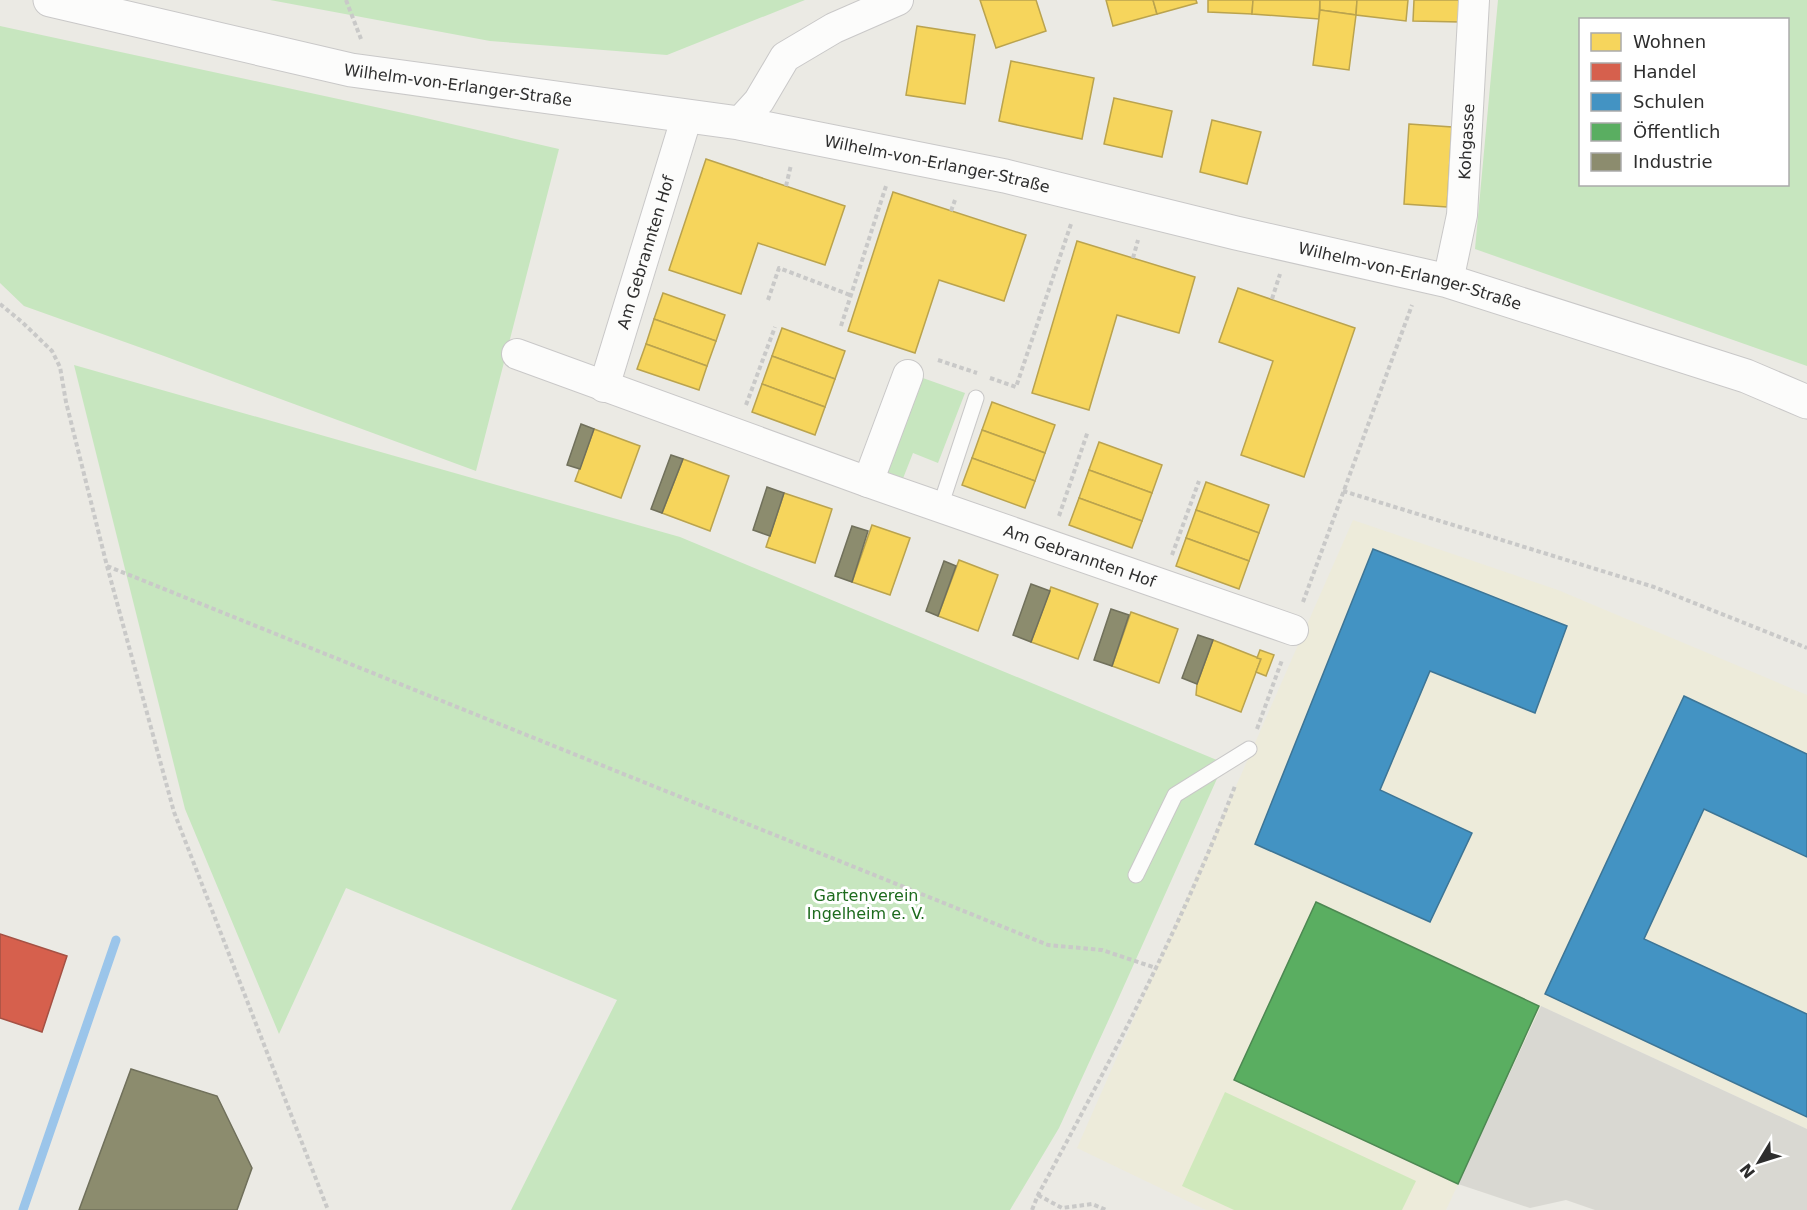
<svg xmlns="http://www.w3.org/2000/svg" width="1807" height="1210" font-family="'DejaVu Sans',sans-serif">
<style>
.education{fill:#edebda}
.green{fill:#c7e6bf;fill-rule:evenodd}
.pitch{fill:#d0e9bc}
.plaza{fill:#d9d8d2}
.homes{fill:#f6d55c;stroke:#baa34e;stroke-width:1.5}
.shops{fill:#d6604d;stroke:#a45144;stroke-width:1.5}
.schools{fill:#4393c3;stroke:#3d7596;stroke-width:1.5}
.public{fill:#5aae61;stroke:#4d8852;stroke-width:1.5}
.industry{fill:#8c8c6e;stroke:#70705b;stroke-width:1.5}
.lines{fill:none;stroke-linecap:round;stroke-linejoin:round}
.stream{stroke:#9bc5ea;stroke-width:9}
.service-casing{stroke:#c9c8c8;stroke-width:17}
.minor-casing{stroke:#c9c8c8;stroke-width:32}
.secondary-casing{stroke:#c9c8c8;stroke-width:35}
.path{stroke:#c9c9c8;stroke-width:4;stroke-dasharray:4.5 3;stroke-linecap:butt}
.service{stroke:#fcfcfb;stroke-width:15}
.minor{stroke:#fcfcfb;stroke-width:30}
.secondary{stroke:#fcfcfb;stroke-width:33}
.labels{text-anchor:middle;stroke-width:6;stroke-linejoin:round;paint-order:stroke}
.street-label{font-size:16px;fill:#2e2e2e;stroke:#fff}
.park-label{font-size:16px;fill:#1e6b1e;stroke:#fff}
</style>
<rect width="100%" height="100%" fill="#ebeae4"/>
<polygon class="education" points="1353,520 1558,590 1807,695 1807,1129 1541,1006 1446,1210 1206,1210 1077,1148"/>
<g class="green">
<polygon points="270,0 805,0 667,55 490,41"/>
<path d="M 1498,0 L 1807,0 L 1807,366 L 1475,249 ZM 1580,20 L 1788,20 L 1788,184 L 1580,184 Z"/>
<polygon points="0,26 417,116 559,149 476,471 164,356 24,306 0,283"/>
<polygon points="74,365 680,537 1224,763 1115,1006 1059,1128 1010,1210 511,1210 617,1000 346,888 279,1034 185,809"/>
<polygon points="920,377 965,393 938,463 913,453 902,481 884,474"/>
</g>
<polygon class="pitch" points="1225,1092 1416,1181 1402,1210 1234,1210 1182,1186"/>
<polygon class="plaza" points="1541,1006 1807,1129 1807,1210 1595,1210 1566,1200 1530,1208 1458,1184"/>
<g class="homes">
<polygon points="980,0 1036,0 1046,31 996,48"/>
<polygon points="1106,0 1153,0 1157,14 1113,26"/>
<polygon points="1153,0 1196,0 1197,3 1157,14"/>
<polygon points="1208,0 1253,0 1252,14 1208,12"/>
<polygon points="1253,0 1320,0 1319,19 1252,14"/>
<polygon points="1320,0 1357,0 1356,15 1320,10"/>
<polygon points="1357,0 1408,0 1406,21 1356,15"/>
<polygon points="1414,0 1461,0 1460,22 1413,21"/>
<polygon points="1320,10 1356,15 1349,70 1313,65"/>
<polygon points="917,26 975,35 965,104 906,95"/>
<polygon points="1011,61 1094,78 1082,139 999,121"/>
<polygon points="1114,98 1172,111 1162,157 1104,144"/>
<polygon points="1212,120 1261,132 1247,184 1200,172"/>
<polygon points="1409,124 1452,127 1447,207 1404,204"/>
<polygon points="706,159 845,206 825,265 758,243 741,294 669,270"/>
<polygon points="893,192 1026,235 1004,301 939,280 915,353 848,331"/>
<polygon points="1077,241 1195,277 1179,333 1117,315 1089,410 1032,393"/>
<polygon points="1238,288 1355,328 1304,477 1241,455 1273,361 1219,342"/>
<polygon points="663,293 725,315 716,341 654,319"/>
<polygon points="654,319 716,341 707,366 646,344"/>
<polygon points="782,328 845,351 835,379 772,356"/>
<polygon points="646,344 707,366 699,390 637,369"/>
<polygon points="772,356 835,379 825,407 762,384"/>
<polygon points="762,384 825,407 815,435 752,412"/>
<polygon points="992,402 1055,425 1045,453 982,430"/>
<polygon points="594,429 640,446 621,498 575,481"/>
<polygon points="982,430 1045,453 1035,481 972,458"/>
<polygon points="1099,442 1162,465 1152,493 1089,470"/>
<polygon points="972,458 1035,481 1025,508 962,485"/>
<polygon points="683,459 729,476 710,531 662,513"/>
<polygon points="1089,470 1152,493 1142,521 1079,498"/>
<polygon points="1206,482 1269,505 1259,533 1196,510"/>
<polygon points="784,493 832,509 815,563 766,547"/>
<polygon points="1079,498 1142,521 1132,548 1069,525"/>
<polygon points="1196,510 1259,533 1249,561 1186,538"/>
<polygon points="872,525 910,538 890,595 852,582"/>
<polygon points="1186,538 1249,561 1239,589 1176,566"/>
<polygon points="959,560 998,575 978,631 938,616"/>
<polygon points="1051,587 1098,604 1078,659 1031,642"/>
<polygon points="1131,612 1178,629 1159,683 1112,666"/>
<polygon points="1213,640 1261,659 1241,712 1196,695 1197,684"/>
<polygon points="1260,650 1274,655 1266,676 1256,672 1261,659 1257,658"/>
</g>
<polygon class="shops" points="0,934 67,956 42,1032 0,1018"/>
<g class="schools">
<polygon points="1373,549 1567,626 1535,713 1430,671 1380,790 1472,833 1430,922 1255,844"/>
<polygon points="1684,696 1807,754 1807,857 1704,809 1644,939 1807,1014 1807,1117 1545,994"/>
</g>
<polygon class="public" points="1316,902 1539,1006 1458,1184 1234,1080"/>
<g class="industry">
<polygon points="581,424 594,429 580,469 567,465"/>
<polygon points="671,455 683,459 662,513 651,509"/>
<polygon points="767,487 784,493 770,536 753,530"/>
<polygon points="852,526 868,531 852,582 835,576"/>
<polygon points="944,561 956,566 938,616 926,611"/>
<polygon points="1031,584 1050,591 1031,642 1013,635"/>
<polygon points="1111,609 1129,615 1112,666 1094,660"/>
<polygon points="1198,635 1213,640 1197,684 1182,678"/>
<polygon points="131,1069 217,1096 252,1168 237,1210 79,1210"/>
</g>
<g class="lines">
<polyline class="stream" points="23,1210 116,940"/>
<g class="service-casing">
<g id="service">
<polyline points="940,507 976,398"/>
<polyline points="1136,875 1175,795 1249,749"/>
</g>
</g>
<g class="minor-casing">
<g id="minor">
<polyline points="739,123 759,101 785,57 834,28 898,0"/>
<path id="s1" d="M 1448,281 L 1462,215 L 1474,0"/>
<path id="s2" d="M 517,354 L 868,482 L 1293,630"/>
<path id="s3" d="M 604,387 L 687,116"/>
<polyline points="868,482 908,375"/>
</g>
</g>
<g class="secondary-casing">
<g id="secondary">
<path id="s4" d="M 50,0 L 351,70 L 739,123 L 1005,176 L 1236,233 L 1448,281 L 1746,376 L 1807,402"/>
</g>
</g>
<g class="path">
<polyline points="346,0 361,39"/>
<polyline points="786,186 791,165"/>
<polyline points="951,211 955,200"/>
<polyline points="1133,258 1138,240"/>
<polyline points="1272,299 1280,274"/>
<polyline points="768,300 779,268 850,295"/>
<polyline points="0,304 22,322 52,351 60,367 66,402 107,566 174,812 328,1210"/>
<polyline points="841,326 886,186"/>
<polyline points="938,360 977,373"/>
<polyline points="990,378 1016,387 1071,224"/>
<polyline points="746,405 775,327"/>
<polyline points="1343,491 1654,587 1807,648"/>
<polyline points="1059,516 1088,431"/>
<polyline points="1172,555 1199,481"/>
<polyline points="107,566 1048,945 1102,950 1156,968"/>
<polyline points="1303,602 1412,305"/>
<polyline points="1257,729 1282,660"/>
<polyline points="1038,1195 1062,1208 1092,1204 1106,1210"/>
<path d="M 1032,1210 L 1038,1195 C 1110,1062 1181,928 1235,786"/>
</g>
<use href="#service" class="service"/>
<use href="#minor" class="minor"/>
<use href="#secondary" class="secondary"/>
</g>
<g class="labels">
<g class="street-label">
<text dy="6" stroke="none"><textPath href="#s4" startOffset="417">Wilhelm-von-Erlanger-Straße</textPath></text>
<text dy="6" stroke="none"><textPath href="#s1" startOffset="141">Kohgasse</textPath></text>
<text dy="6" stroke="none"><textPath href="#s4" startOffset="903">Wilhelm-von-Erlanger-Straße</textPath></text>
<text dy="6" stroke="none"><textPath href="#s3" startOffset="141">Am Gebrannten Hof</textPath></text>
<text dy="6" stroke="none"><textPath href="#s4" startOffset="1389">Wilhelm-von-Erlanger-Straße</textPath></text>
<text dy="6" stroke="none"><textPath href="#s2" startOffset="598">Am Gebrannten Hof</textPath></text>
</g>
<g class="park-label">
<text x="866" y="901">Gartenverein<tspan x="866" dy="18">Ingelheim e. V.</tspan></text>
</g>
</g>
<rect x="1579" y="18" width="210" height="168" fill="#ffffff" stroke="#ababab" stroke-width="1.5"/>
<rect x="1591" y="33" width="30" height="18" fill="#f6d55c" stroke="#ababab" stroke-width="1.5"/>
<text x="1633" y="48" font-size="18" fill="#2e2e2e">Wohnen</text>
<rect x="1591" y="63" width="30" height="18" fill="#d6604d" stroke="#ababab" stroke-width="1.5"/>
<text x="1633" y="78" font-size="18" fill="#2e2e2e">Handel</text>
<rect x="1591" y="93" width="30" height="18" fill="#4393c3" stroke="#ababab" stroke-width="1.5"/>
<text x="1633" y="108" font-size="18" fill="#2e2e2e">Schulen</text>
<rect x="1591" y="123" width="30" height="18" fill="#5aae61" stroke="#ababab" stroke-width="1.5"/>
<text x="1633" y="138" font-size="18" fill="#2e2e2e">Öffentlich</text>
<rect x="1591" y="153" width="30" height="18" fill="#8c8c6e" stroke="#ababab" stroke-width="1.5"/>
<text x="1633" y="168" font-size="18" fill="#2e2e2e">Industrie</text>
<g transform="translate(1759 1162) rotate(232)" stroke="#ffffff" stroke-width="4.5" paint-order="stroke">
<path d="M0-4.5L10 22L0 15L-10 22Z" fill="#2e2e2e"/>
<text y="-9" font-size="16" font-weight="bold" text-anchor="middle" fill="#2e2e2e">N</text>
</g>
</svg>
